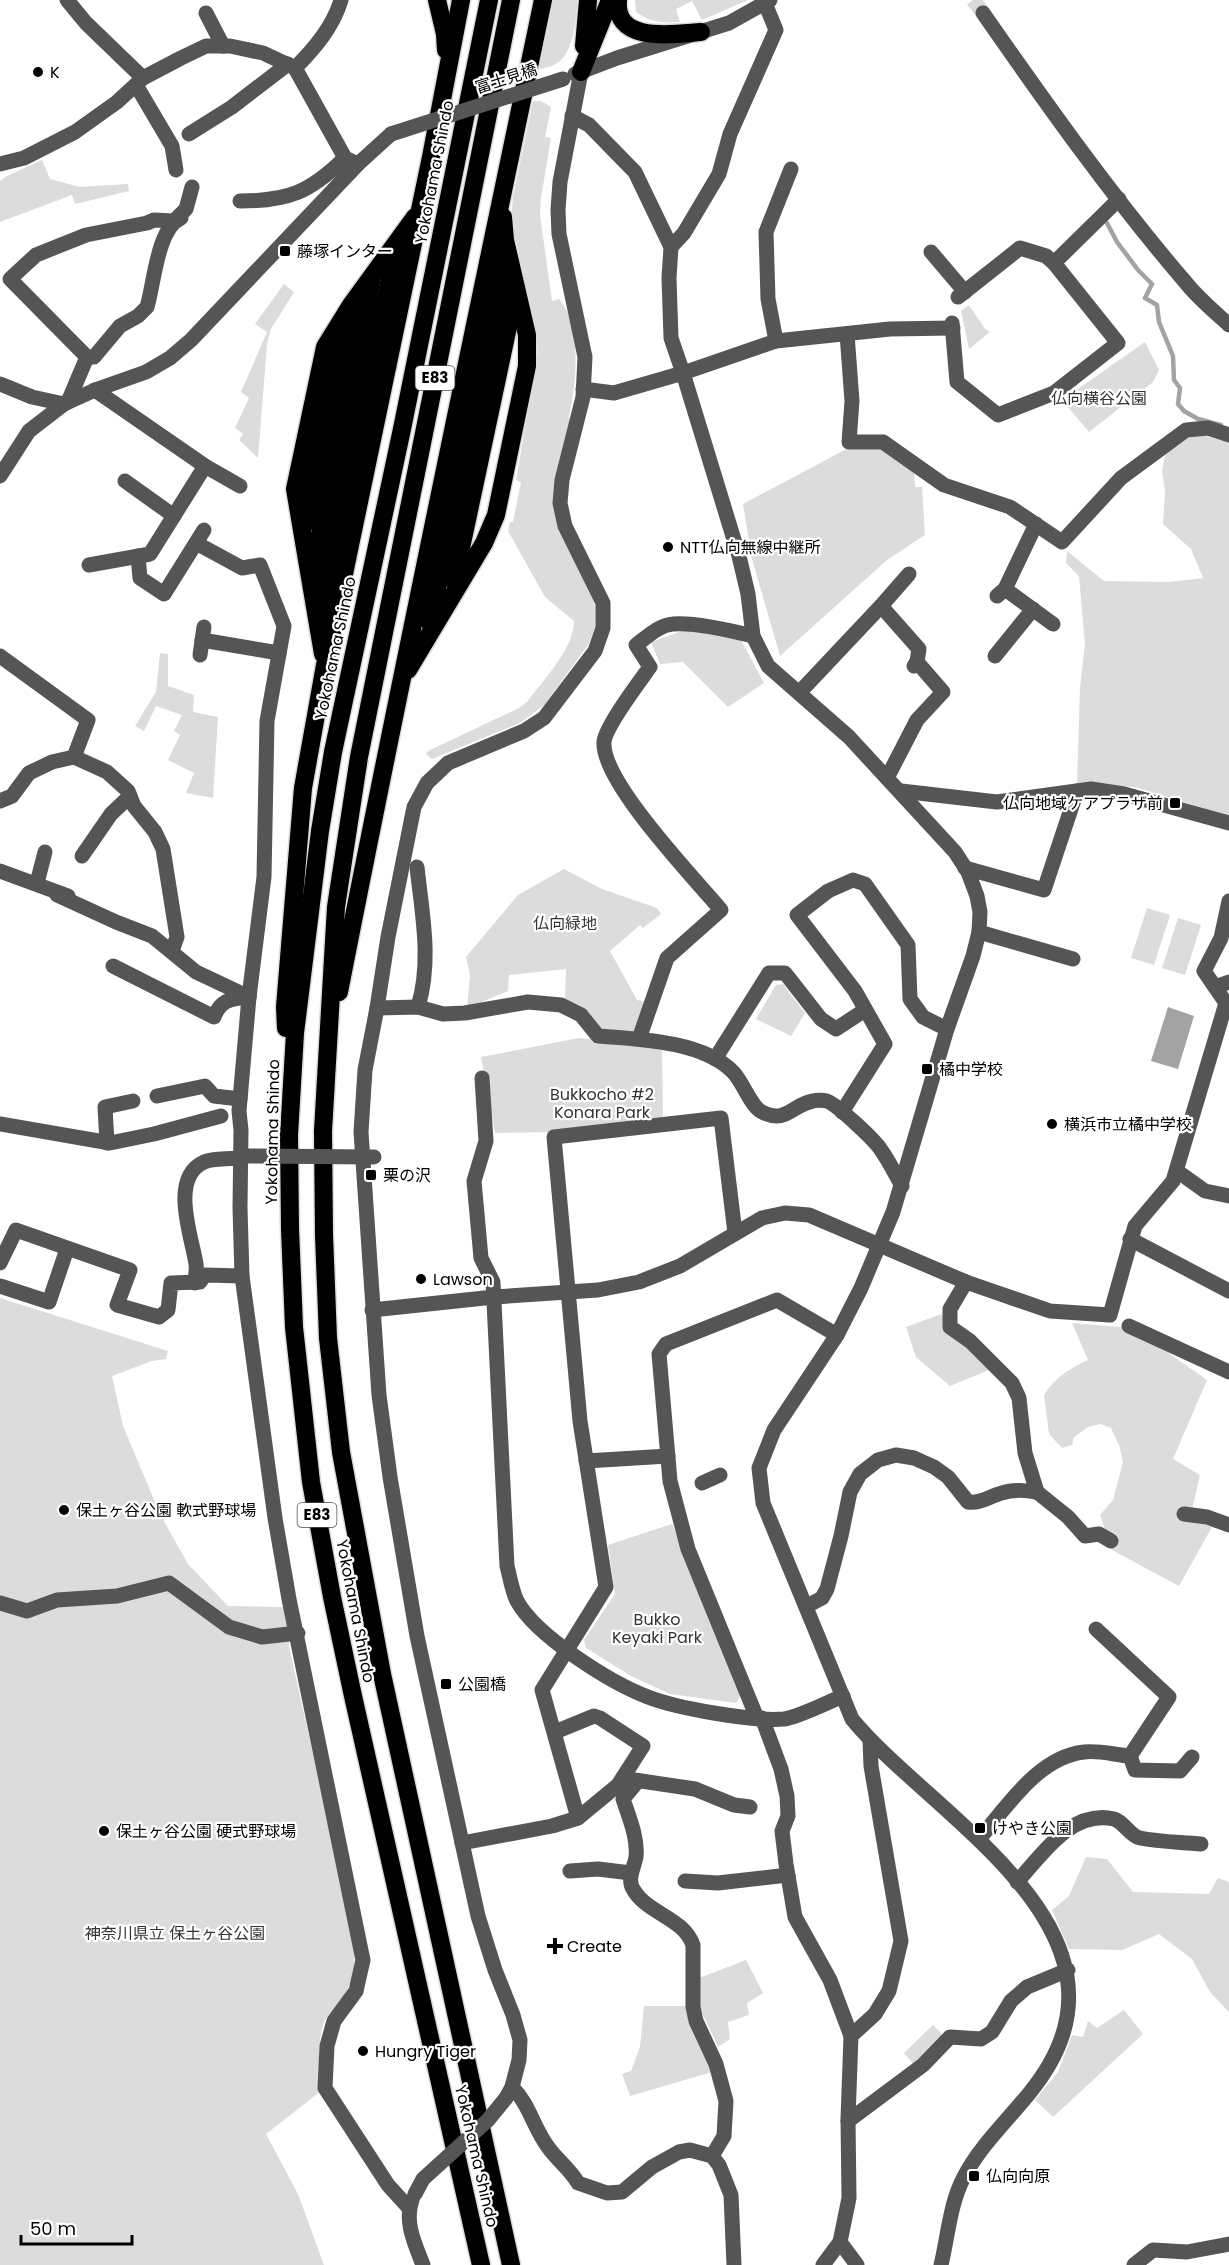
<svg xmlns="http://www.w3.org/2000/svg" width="1229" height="2265" font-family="Poppins,'Noto Sans JP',sans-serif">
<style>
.green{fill:#dcdcdc}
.water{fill:#a3a3a3}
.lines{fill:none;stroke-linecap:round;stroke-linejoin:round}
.stream{stroke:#a3a3a3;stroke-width:4.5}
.minor-tunnel{stroke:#d9d9d9;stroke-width:15;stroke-dasharray:15 8;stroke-linecap:butt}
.highway-casing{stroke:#dbdbdb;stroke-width:21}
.minor{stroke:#555;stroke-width:15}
.highway{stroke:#000;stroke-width:18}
.minor-bridge{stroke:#555;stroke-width:15}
.poi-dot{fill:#000;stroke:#fff;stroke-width:2}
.labels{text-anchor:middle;stroke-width:4.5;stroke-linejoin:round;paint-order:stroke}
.shield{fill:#fff;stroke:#4c4c4c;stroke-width:1.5}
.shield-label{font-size:15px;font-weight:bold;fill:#000}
.poi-label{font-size:16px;fill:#000;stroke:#fff;text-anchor:start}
.street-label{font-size:16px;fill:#000;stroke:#fff}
.park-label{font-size:16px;fill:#333;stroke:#fff}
</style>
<rect width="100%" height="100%" fill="#fff"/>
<g class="green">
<path d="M 553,0 L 578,0 C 576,17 574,48 561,60 C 555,66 546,68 539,69 Z"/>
<path d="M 635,0 L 748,0 L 702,20 L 692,1 L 676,9 L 680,22 C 662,23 651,23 636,12 Z"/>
<path d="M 533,101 L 541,101 L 551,107 L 545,137 L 551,138 L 541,198 L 540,215 L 552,301 L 559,299 C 583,327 576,384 569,417 L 570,424 L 556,476 L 554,501 L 561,532 L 595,605 L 595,628 L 588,645 L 544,705 L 520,723 L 432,759 L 426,754 L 428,751 L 519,708 L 527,702 C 543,680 574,649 574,621 L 545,597 L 508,531 L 510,522 L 513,522 L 521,482 L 516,480 L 538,353 L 537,334 L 511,219 L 513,197 Z"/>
<polygon points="42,160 50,179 80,187 128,184 129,191 75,204 72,195 0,222 0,181 7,176"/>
<polygon points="284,284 294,292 271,329 267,344 258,458 239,440 243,434 235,428 249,398 241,392 267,332 255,324"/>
<polygon points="969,305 985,329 990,332 969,349 961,311"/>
<polygon points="1145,342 1159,370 1153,382 1089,432 1062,400"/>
<polygon points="1192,431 1229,436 1229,816 1135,787 1077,785 1080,687 1085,644 1079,576 1066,563 1067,551 1104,581 1170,582 1203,578 1191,549 1163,524 1165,492 1162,470 1168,442"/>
<polygon points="852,446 883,446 914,469 915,487 922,487 925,535 887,560 780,656 752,559 743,504"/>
<polygon points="685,630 741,640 764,683 728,707 683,662 660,664 651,642"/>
<polygon points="160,653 168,654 168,686 194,695 193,712 218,717 213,798 186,793 194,773 168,760 180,735 174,731 182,715 156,706 144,731 135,726 156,692"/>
<polygon points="564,869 602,889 657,908 661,914 643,928 640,925 610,951 637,1000 646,1002 638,1034 602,1031 565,1001 566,969 509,975 508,991 467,1008 470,976 466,957 518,895"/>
<polygon points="1147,908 1170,915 1154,965 1131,958"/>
<polygon points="1178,918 1201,925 1185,975 1162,968"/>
<polygon points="783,984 805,1013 791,1036 756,1019 776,985"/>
<polygon points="579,1038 662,1047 663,1118 560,1132 495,1133 481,1057"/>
<path d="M 0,1298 L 168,1351 L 166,1359 L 152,1361 L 112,1376 L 123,1426 L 160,1514 L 188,1564 L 228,1606 L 284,1607 L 289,1617 L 289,1646 L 351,1926 C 355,1955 359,1973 342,1998 C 337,2007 326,2015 323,2025 C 317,2046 320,2069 321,2091 L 266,2134 L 298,2194 L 324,2265 L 0,2265 Z"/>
<polygon points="941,1314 957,1337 989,1370 950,1386 916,1357 906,1327"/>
<path d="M 1072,1323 L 1121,1327 L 1167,1352 L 1207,1380 L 1173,1459 L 1200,1475 L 1190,1519 L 1212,1527 L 1179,1586 L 1112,1550 L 1100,1515 L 1113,1500 L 1123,1462 L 1119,1445 L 1111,1428 L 1100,1424 L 1088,1427 L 1074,1437 L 1072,1445 L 1062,1448 L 1049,1434 L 1044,1395 C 1055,1377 1069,1369 1088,1360 Z"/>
<polygon points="672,1524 742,1694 736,1703 670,1694 631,1676 586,1648 584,1640 615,1594 608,1545"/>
<polygon points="1086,1857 1107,1859 1133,1892 1209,1894 1218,1878 1229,1882 1229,2012 1210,1992 1192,1959 1159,1934 1122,1950 1069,1949 1052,1910 1069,1896"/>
<polygon points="746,1960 763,1993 747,2003 749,2015 728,2022 730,2039 718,2047 699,2006 699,1978"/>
<polygon points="644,2006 686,2006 712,2072 630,2096 622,2074 631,2071 640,2047"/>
<polygon points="1124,2010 1143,2034 1053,2117 1035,2100 1058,2072 1072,2035 1083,2037 1088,2021 1097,2028"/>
<polygon points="933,2025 946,2038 916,2067 904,2053"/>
</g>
<polygon class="water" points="1168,1007 1194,1016 1178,1069 1151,1061"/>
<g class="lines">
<polyline class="stream" points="1107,223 1117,242 1138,270 1152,284 1145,298 1157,305 1159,322 1173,356 1174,380 1180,388 1178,404 1184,411 1198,419 1221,425"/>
<polyline class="minor-tunnel" points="973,0 983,13"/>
<g class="highway-casing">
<g id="highway">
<polyline points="437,0 445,34 446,50"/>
<path d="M 618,0 C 614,44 673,34 701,32"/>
<polyline points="584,46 588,0"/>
<polyline points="581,72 610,0"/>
<polyline points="305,524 348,319"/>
<polyline points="313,569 371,282"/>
<polyline points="454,581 515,294"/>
<polyline points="319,611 397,245"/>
<polyline points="430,623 506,253"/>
<polyline points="323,654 295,489 325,347 351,305 415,217"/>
<polyline points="408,670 484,543 496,515 527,366 527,335 505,240 503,217"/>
<path d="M 339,992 C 404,660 474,330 543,0"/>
<polyline points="286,1028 285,1007 303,788 325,665 431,157 461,0"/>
<polyline points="481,2265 353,1696 332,1597 311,1482 294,1327 290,1229 289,1135 295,1033 320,831 333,752 402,429 489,0"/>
<polyline points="511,2265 382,1674 341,1452 328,1338 324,1235 323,1131 336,907 359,757 511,0"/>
</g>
</g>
<g class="minor">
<polyline points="67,0 86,23 143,78"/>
<polyline points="206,13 223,46"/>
<path d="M 983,13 C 1047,105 1113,198 1187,284 C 1199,299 1215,312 1229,325"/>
<path d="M 295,68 C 314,49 333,27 341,0"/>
<polyline points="575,74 617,58 729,23 770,0"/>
<polyline points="136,85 172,146 176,170"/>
<polyline points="572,116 589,125 635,172 671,247 669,278 671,338 683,373 776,341 890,329 953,328"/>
<polyline points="189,134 232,107 288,64"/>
<polyline points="0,164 24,158 75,132 117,102 143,78 181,58 206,46 230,46 263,53 295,68 345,158 358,164"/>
<path d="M 240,201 C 289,201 310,192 345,158"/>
<polyline points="671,247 684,233 719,174 730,134 776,30 765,3"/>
<polyline points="931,252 965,292"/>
<polyline points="1054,263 1119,199"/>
<polyline points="952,323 957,382 998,415 1054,393 1118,343 1054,263 1046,256 1020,248 958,297"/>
<polyline points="847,334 852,401 849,442 883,442 944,485 1010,507 1062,542 1121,478 1186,430 1208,428 1229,435"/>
<polyline points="776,341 768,299 766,232 791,169"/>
<polyline points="87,357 10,279 36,255 86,235 147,223 154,220 174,221 186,209 192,187"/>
<polyline points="0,384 32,397 64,404"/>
<path d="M 583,389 L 614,393 L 683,373 L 739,556 L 748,594 L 753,636 L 768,666 L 849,737 L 955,852 L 968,872 L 977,896 L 980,912 L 979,932 L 973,956 L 947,1029 L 893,1212 L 861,1288 L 837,1335 L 774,1430 L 759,1468 L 763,1503 L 852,1719 C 927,1811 1133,1921 1049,2065 C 1026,2105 986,2135 964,2177 C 950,2203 948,2236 941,2265"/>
<polyline points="95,390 205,466 240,486"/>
<path d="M 68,402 L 87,357 L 94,357 L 120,326 L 138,316 L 147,307 C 154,285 157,228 181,218"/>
<polyline points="0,476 29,431 64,404 95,390 146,372 170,358 191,340 358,164 391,134"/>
<polyline points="125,481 174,516"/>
<polyline points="196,543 242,568 260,565 284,626 267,721 264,877 249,997 239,1111 241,1130 240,1208 242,1276 275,1518 289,1599 363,1960 356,1991 334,2021 327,2046 325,2088 388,2185 409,2208"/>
<polyline points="138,556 140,578 164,594 204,530"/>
<polyline points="89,565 150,554 205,466"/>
<polyline points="1005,589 1053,624"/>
<polyline points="997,596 1005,589 1036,524"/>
<polyline points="881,606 909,574"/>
<polyline points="202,640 279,653"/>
<polyline points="200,655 204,627"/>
<polyline points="0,656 88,720 74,757"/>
<polyline points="995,656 1033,609"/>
<polyline points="799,693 881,606 919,649 917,662 914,666"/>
<polyline points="887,778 917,720 943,692 917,662"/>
<polyline points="901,791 997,802 1091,789 1124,794 1229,823"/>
<polyline points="0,801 12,796 29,773 52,762 74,757 107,772 128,791 134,806 155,832 163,849 177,937 172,951"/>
<polyline points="82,856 111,814 130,796"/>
<path d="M 417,867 C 422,914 432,961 418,1007"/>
<polyline points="965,868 1044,890 1077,791"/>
<polyline points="0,871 68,896"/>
<polyline points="37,883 45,852"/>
<polyline points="57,895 116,922 152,936 196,972 249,997"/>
<polyline points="979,932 1073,959"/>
<path d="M 113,966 L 214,1017 C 221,999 231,999 249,997"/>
<polyline points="1215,987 1229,982"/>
<path d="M 377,1008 L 418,1007 L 443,1014 L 465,1013 L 528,1002 L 561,1005 L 581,1015 L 598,1036 C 639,1039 703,1041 733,1072 C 743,1082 751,1107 762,1112 C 787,1124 791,1105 813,1101 C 816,1100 823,1100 827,1101 C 836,1104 875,1140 881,1150 C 889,1161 895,1174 902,1186"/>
<path d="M 639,1039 L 667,958 L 721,910 C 694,878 601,781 604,742 C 605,727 640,681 650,667 L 636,645 C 647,637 659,625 673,624 C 693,622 733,631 753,636"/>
<polyline points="715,1059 769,973 785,973 821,1019 836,1029 865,1010"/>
<path d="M 482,1078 L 486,1141 L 474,1181 L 481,1258 L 493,1282 L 507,1566 C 510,1577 512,1591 517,1601 C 536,1636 611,1683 648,1697 C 676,1708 754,1722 784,1719 C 799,1717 828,1702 843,1696"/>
<polyline points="157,1096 205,1086 214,1096 240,1099"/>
<polyline points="842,1112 885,1044 855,991 797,915 828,891 853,880 865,884 908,945 910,999 923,1017 947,1029"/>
<polyline points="0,1124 110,1143 154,1134 221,1116"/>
<polyline points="107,1143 105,1107 133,1101"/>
<polyline points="1177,1171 1205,1191 1229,1196"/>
<polyline points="1130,1239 1229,1291"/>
<polyline points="0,1263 16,1230 130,1270 117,1305 159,1317 168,1310 171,1283 200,1282 205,1275 242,1276"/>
<polyline points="966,1282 950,1309 950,1327 970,1341 1012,1383 1019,1398 1025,1453 1037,1492 1068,1517 1085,1536 1099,1534 1111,1541"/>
<path d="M 195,1283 C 195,1276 197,1270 196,1264 C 192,1237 169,1178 204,1162 C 214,1158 230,1159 241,1158"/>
<polyline points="0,1286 49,1302 67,1249"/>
<polyline points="372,1310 494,1297 598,1290 639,1282 680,1266 762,1218 785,1213 809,1215 966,1282 1050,1311 1110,1315 1135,1226 1173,1181 1226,1003 1204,971 1221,938 1229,901"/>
<polyline points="1129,1326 1229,1372"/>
<polyline points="586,1461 668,1456"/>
<polyline points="702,1483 720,1475"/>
<polyline points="1184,1514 1207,1517 1229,1525"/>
<polyline points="0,1603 27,1611 57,1600 117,1596 169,1583 229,1627 262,1637 298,1633"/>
<path d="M 807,1606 L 822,1598 L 827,1589 L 841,1536 L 850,1492 L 860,1474 L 878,1460 L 896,1455 L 914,1458 L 934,1467 L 948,1477 L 968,1502 C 980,1504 990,1496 1002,1493 C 1013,1489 1025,1490 1037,1492"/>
<polyline points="757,1718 688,1549 670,1481 659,1354 666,1344 777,1300 837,1335"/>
<polyline points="762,1718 781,1769 787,1796 788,1816 782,1831 786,1864 795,1917 830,1980 851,2036"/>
<polyline points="555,1732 594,1716 600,1718 643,1746 618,1785 578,1818"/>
<polyline points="1130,1756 1135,1770 1180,1771 1192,1757"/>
<polyline points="628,1779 695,1789 734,1805 750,1807"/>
<path d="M 638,1781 L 623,1799 C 629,1817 638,1838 636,1857 C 634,1868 627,1879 633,1889 C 647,1914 683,1917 693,1945 L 693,2007 L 696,2021 L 716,2064 L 726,2101 L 724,2136 L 712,2156"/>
<path d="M 979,1839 C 1007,1807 1038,1757 1084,1752 C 1098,1750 1116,1755 1130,1756 L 1169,1697 L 1096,1629"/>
<polyline points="462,1843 552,1826 578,1818 542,1690 606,1587 580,1421 554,1137 721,1118 735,1233"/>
<polyline points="570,1871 598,1869 631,1873"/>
<polyline points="685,1881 718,1883 788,1875"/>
<path d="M 1017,1882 C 1042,1855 1071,1809 1114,1819 C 1124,1822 1130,1836 1140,1838 C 1159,1842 1181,1842 1201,1844"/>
<path d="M 512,2087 C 530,2105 533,2127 548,2147 C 557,2160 570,2169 578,2183 L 607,2193 L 622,2192 L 652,2167 L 679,2152 L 690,2150 L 712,2156 L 719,2165 L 731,2195 L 734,2265"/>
<polyline points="506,2098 512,2087 519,2060 520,2040 513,2015 495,1970 478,1916 417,1636 390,1477 379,1395 361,1132 365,1070 377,1008 388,937 414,807 427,783 448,763 524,731 544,718 595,651 603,628 603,603 565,526 560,503 562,480 583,397 585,357 559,234 558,210 560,182 581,72"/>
<polyline points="848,2121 923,2065 950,2037 981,2039 992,2032 1011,2001 1027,1987 1068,1970"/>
<path d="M 412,2200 C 404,2222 415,2244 423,2265"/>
<polyline points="840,2242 857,2265"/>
<polyline points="823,2265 840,2242 849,2198 848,2119 851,2036 875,2014 889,1991 901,1941 871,1766 870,1740"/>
<polyline points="1134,2265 1153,2250 1187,2252 1229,2244"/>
</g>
<use href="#highway" class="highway"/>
<g class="minor-bridge">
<polyline points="391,134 563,79"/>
<polyline points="248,1156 374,1157"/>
<polyline points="415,2194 423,2179 488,2120 506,2098"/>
</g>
</g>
<g class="poi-dot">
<circle cx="38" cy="72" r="6"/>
<rect x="279" y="245" width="12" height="12" rx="3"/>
<circle cx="668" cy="547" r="6"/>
<rect x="1169" y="797" width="12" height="12" rx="3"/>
<rect x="921" y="1063" width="12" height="12" rx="3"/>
<circle cx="1052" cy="1124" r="6"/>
<rect x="365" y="1169" width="12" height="12" rx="3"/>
<circle cx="421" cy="1279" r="6"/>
<circle cx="64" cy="1510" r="6"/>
<rect x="440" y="1678" width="12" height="12" rx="3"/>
<rect x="974" y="1822" width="12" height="12" rx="3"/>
<circle cx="104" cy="1831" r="6"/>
<path d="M552 1937h6v6h6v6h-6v6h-6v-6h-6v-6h6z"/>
<circle cx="363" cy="2051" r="6"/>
<rect x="968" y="2170" width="12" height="12" rx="3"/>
</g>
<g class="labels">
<g class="shield">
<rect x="415.5" y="366" width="39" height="24" rx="4.5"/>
<rect x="297.5" y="1503" width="39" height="24" rx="4.5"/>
</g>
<g class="shield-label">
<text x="435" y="383">E83</text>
<text x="317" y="1520">E83</text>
</g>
<g class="poi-label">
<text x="50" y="78">K</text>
<text x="297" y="257">藤塚インター</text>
<text x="680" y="553">NTT仏向無線中継所</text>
<text x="1163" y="809" text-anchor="end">仏向地域ケアプラザ前</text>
<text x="939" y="1075">橘中学校</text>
<text x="1064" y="1130">横浜市立橘中学校</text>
<text x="383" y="1181">栗の沢</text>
<text x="433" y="1285">Lawson</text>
<text x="76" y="1516">保土ヶ谷公園 軟式野球場</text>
<text x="458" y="1690">公園橋</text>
<text x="992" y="1834">けやき公園</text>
<text x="116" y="1837">保土ヶ谷公園 硬式野球場</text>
<text x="567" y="1952">Create</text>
<text x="375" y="2057">Hungry Tiger</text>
<text x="986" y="2182">仏向向原</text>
</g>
<g class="street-label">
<text transform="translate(506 78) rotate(-18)" y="6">富士見橋</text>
<text transform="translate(434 172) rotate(-79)" y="6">Yokohama Shindo</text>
<text transform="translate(335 648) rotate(-78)" y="6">Yokohama Shindo</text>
<text transform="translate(272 1132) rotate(-89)" y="6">Yokohama Shindo</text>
<text transform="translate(356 1611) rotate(79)" y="6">Yokohama Shindo</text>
<text transform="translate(477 2156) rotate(77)" y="6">Yokohama Shindo</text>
</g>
<g class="park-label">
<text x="1099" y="404">仏向横谷公園</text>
<text x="565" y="929">仏向緑地</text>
<text x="602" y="1100">Bukkocho #2<tspan x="602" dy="18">Konara Park</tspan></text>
<text x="657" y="1625">Bukko<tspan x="657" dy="18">Keyaki Park</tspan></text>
<text x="175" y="1939">神奈川県立 保土ヶ谷公園</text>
</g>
</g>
<path d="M21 2235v9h111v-9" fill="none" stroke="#000000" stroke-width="3"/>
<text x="30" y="2235" font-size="18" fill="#000000" stroke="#ffffff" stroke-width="4.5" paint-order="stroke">50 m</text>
</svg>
